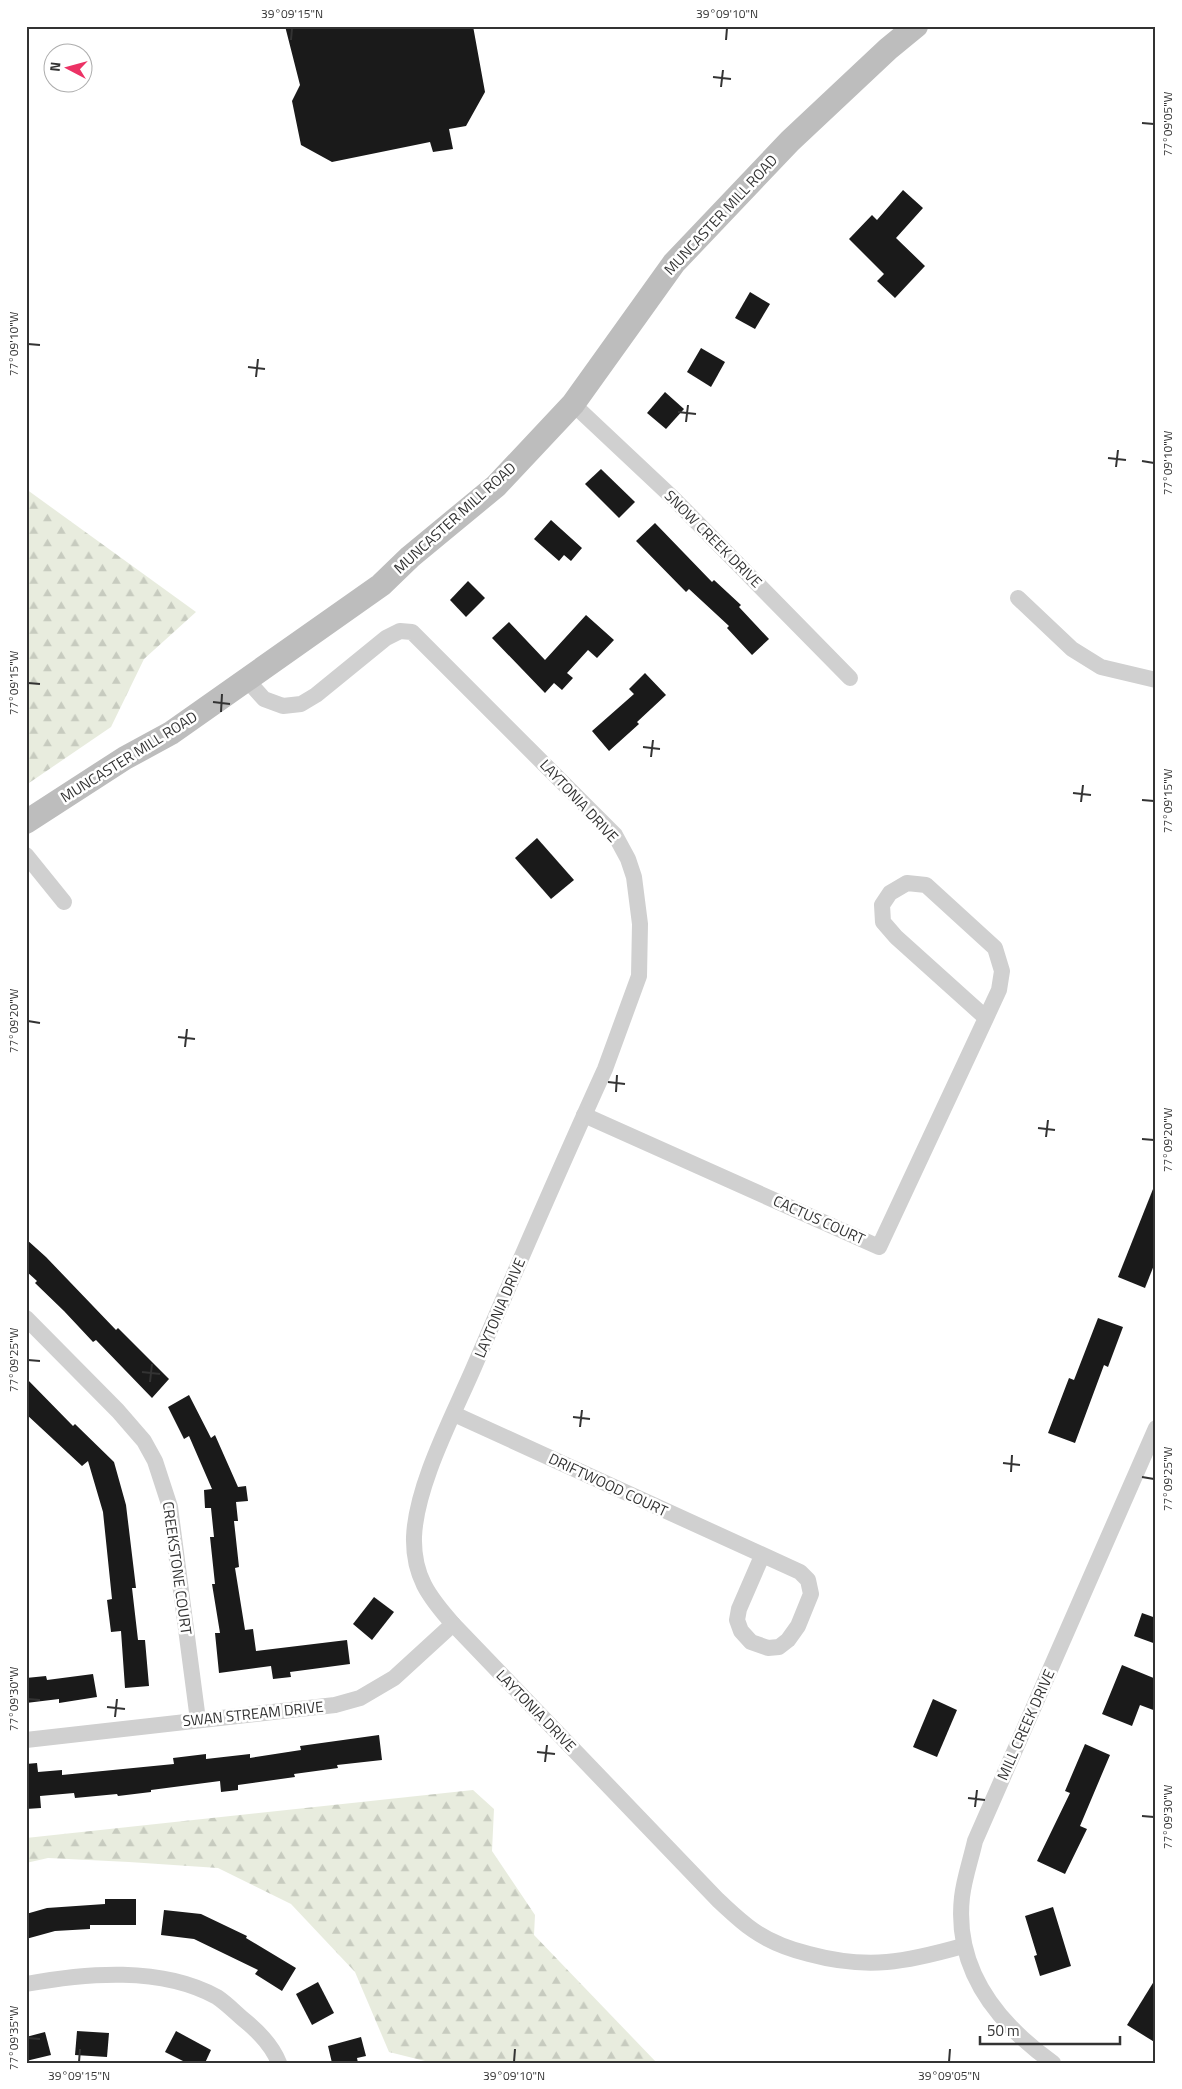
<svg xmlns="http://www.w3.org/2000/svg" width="1182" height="2089" font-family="'Titillium Web',sans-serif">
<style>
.forest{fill:url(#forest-firs)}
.building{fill:#1a1a1a}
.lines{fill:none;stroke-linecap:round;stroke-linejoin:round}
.street{stroke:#d0d0d0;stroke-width:16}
.secondary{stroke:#bdbdbd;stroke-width:24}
.ticks{fill:none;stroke:#333;stroke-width:2}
.labels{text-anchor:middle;stroke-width:5;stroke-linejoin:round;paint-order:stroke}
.street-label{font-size:15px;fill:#333;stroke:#fff}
.neatline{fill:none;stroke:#333;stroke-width:2}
.ticks-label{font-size:12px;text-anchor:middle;fill:#333}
</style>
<defs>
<pattern id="forest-firs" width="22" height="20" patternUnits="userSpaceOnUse" patternTransform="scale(1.25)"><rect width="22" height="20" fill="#e8ecde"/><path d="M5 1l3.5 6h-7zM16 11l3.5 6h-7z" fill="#c7cbbf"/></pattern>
</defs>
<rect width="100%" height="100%" fill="#fff"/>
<g class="forest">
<polygon points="26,489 196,612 144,659 111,727 26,785"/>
<polygon points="473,1790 494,1809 492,1851 535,1915 534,1935 657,2063 433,2063 389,2052 355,1972 291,1904 218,1868 129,1862 48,1858 26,1863 26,1838"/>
</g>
<g class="building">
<polygon points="285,26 473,26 485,92 466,126 449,129 453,149 433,152 430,142 332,162 301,145 292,101 300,85"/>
<polygon points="903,190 923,208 896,238 925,266 895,298 877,281 884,274 849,239 872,215 877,220"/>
<polygon points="750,292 770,304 755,329 735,318"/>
<polygon points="701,348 725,362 711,387 687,372"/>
<polygon points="665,392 684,409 666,429 647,413"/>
<polygon points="601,469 635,502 619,518 585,484"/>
<polygon points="551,520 582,548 571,561 564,555 559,561 534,539"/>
<polygon points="655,523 712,582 714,580 741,605 739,607 769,639 752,655 727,628 729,626 689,589 686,592 636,541"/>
<polygon points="468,581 485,598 466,617 450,600"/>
<polygon points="586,615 614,640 597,658 588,650 567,673 573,678 562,690 554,683 545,693 492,638 509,622 545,660"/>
<polygon points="645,673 666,695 637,722 639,724 609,751 592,731 634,694 629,689"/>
<polygon points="537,838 574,880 551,899 515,858"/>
<polygon points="1155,1184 1156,1260 1145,1288 1118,1277"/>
<polygon points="26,1239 46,1257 116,1330 118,1328 169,1379 152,1398 96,1340 93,1342 64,1311 35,1283 37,1281 26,1271"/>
<polygon points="1098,1318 1123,1327 1108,1367 1104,1365 1075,1443 1048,1433 1069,1378 1074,1380"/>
<polygon points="26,1378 73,1426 75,1424 114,1462 126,1505 136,1588 132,1588 138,1640 145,1640 149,1686 125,1688 121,1631 111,1632 107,1600 112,1599 103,1512 88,1461 82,1466 26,1414"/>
<polygon points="189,1395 211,1438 215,1435 238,1487 246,1486 248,1501 236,1502 238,1521 234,1521 239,1567 235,1568 245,1630 253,1629 256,1651 347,1640 350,1664 290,1672 291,1677 273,1679 271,1666 219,1673 215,1633 220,1633 212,1584 215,1584 210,1537 214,1537 211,1508 205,1508 204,1490 212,1489 189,1436 184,1439 168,1407"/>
<polygon points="374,1597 394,1612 372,1640 353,1624"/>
<polygon points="1142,1613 1156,1618 1156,1644 1134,1636"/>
<polygon points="1122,1665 1156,1679 1156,1711 1140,1705 1132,1726 1102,1714"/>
<polygon points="93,1674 97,1697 59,1703 59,1699 26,1703 26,1678 46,1676 47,1680"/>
<polygon points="933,1699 957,1710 937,1757 913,1747"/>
<polygon points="379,1735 382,1760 337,1765 338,1768 294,1774 295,1777 238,1785 238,1790 221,1792 220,1781 151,1790 151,1792 118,1796 117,1794 75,1798 74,1793 40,1796 41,1808 26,1809 26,1764 37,1763 38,1772 62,1770 62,1775 174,1764 173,1758 206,1754 206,1759 250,1754 250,1758 301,1750 300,1746"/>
<polygon points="1085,1744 1110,1755 1080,1826 1087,1829 1065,1874 1037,1861 1070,1793 1065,1791"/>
<polygon points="105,1899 136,1899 136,1925 90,1925 90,1929 55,1931 26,1939 26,1914 47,1908 105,1904"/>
<polygon points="1053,1907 1071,1966 1040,1976 1034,1956 1037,1955 1025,1916"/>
<polygon points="164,1910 201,1914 247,1936 246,1938 296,1968 282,1991 255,1974 258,1970 194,1939 161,1935"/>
<polygon points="1156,1978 1156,2043 1127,2025"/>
<polygon points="318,1982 334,2013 312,2025 296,1994"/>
<polygon points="77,2031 109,2033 107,2057 75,2055"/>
<polygon points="176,2031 211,2050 205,2063 187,2063 165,2052"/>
<polygon points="45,2032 51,2055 26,2061 26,2037"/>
<polygon points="361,2037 366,2056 357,2058 358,2063 332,2063 328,2046"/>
</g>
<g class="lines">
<g class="street">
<polyline points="573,404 673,498 850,678"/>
<polyline points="1018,598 1072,649 1101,667 1156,680"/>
<path d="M 247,680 L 264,699 L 283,706 L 301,704 L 316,695 L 386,638 L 400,631 L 412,632 L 615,835 L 628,859 L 634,877 L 640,924 L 639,976 L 605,1069 C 560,1168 517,1267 474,1367 C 453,1416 416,1485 414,1537 C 413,1576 429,1597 453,1624 L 718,1900 C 729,1910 740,1921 753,1930 C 770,1942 789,1949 809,1954 C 868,1970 906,1962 963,1946"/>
<polyline points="26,855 64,902"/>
<polyline points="584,1115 879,1247 986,1018 999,990 1002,971 995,948 926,885 907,883 890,893 882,905 883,922 896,937 986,1018"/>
<polyline points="26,1318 118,1411 144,1441 155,1461 170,1507 198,1720"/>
<polyline points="454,1414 800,1572 808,1580 811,1594 798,1626 788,1640 779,1647 768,1648 751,1642 741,1631 737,1620 739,1609 762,1556"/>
<polyline points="26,1740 335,1705 360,1698 394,1678 453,1624"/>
<path d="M 26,1984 C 86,1973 161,1966 217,1997 C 226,2003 235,2012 243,2019 C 258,2031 272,2045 279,2063"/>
<path d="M 1053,2063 C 997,2023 954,1970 962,1897 C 964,1879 971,1859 975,1841 L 1156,1428"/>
</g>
<polyline class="secondary" points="26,822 125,758 171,733 381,585 410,557 496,486 573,404 674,263 790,141 888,49 916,26"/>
</g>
<path class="ticks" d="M 291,40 L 292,28M 726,40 L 727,28M 713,77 L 731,79M 721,87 L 723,70M 1142,123 L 1154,124M 28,344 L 40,345M 248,367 L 265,369M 256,377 L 258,359M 678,412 L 696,414M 686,422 L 688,405M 1108,458 L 1126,460M 1142,461 L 1154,463M 1116,467 L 1118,450M 28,683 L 40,684M 213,702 L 230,704M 221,712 L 222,694M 643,747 L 660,749M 651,757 L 653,740M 1073,793 L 1091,795M 1142,800 L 1154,801M 1081,802 L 1083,785M 28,1021 L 40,1023M 178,1037 L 195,1039M 185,1047 L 187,1029M 608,1082 L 625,1084M 616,1092 L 617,1075M 1038,1128 L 1055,1130M 1046,1137 L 1048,1120M 1142,1139 L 1154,1140M 28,1360 L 40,1361M 142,1372 L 160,1374M 150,1382 L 152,1364M 573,1417 L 590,1419M 580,1427 L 582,1410M 1003,1463 L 1020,1465M 1011,1472 L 1012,1455M 1142,1477 L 1154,1479M 28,1699 L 40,1700M 107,1707 L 125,1709M 115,1717 L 117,1699M 537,1752 L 555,1754M 545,1762 L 547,1745M 968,1798 L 985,1800M 975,1807 L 977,1790M 1142,1816 L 1154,1817M 28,2038 L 40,2039M 79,2062 L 80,2049M 514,2062 L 515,2049M 949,2062 L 950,2049"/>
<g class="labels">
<g class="street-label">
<text transform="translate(721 215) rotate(-47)" y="5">MUNCASTER MILL ROAD</text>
<text transform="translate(455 518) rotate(-42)" y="5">MUNCASTER MILL ROAD</text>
<text transform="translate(713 539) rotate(45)" y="5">SNOW CREEK DRIVE</text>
<text transform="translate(129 757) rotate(-32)" y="5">MUNCASTER MILL ROAD</text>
<text transform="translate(579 801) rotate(47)" y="5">LAYTONIA DRIVE</text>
<text transform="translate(819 1220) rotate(24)" y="5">CACTUS COURT</text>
<text transform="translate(500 1308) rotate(-67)" y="5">LAYTONIA DRIVE</text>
<text transform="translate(608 1485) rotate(25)" y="5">DRIFTWOOD COURT</text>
<text transform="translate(177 1568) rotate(82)" y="5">CREEKSTONE COURT</text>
<text transform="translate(536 1711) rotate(46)" y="5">LAYTONIA DRIVE</text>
<text transform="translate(253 1714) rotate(-6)" y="5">SWAN STREAM DRIVE</text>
<text transform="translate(1026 1725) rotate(-66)" y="5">MILL CREEK DRIVE</text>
</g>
</g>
<rect width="1182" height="2089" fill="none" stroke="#ffffff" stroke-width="55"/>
<g transform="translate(68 68) rotate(276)"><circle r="24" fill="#ffffff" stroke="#adadad"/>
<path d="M0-4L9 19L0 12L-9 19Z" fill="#ec3265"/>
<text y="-8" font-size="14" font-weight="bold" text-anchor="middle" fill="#333333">N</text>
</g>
<path d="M980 2036v8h140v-8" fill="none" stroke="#333333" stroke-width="2.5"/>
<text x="987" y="2036" font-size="15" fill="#333333" stroke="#ffffff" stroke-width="4" paint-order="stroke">50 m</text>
<rect x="28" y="28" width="1126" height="2034" class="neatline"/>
<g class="ticks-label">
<text x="292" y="18">39°09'15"N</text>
<text x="727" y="18">39°09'10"N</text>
<text transform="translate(1168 124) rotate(-90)" y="4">77°09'05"W</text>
<text transform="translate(14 344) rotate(-90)" y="4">77°09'10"W</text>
<text transform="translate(1168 463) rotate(-90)" y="4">77°09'10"W</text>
<text transform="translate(14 683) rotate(-90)" y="4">77°09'15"W</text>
<text transform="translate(1168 801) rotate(-90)" y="4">77°09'15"W</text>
<text transform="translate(14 1021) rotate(-90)" y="4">77°09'20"W</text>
<text transform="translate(1168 1140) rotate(-90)" y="4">77°09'20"W</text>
<text transform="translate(14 1360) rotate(-90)" y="4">77°09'25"W</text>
<text transform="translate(1168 1479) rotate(-90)" y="4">77°09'25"W</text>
<text transform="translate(14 1699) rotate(-90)" y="4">77°09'30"W</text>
<text transform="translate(1168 1817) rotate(-90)" y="4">77°09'30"W</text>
<text transform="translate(14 2038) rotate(-90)" y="4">77°09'35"W</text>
<text x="79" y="2080">39°09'15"N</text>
<text x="514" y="2080">39°09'10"N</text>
<text x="949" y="2080">39°09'05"N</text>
</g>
</svg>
